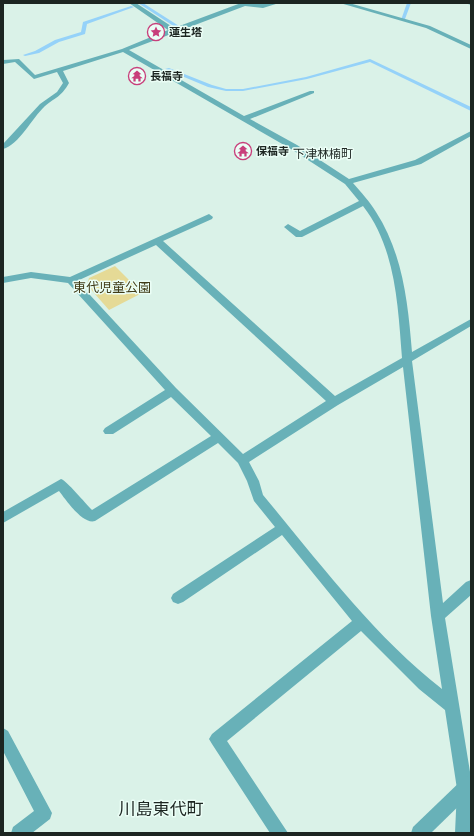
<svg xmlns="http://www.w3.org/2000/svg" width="474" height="836" font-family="'DejaVu Sans','Noto Sans JP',sans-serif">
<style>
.green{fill:#e5da96}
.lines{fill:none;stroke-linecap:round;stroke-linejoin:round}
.stream{fill:#95d2f9;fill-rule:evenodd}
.minor{fill:#68b1b8;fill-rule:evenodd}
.tertiary{fill:#68b1b8;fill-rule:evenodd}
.labels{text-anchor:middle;stroke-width:3;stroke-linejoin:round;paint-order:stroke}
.far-poi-label{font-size:11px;font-weight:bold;fill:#1c2521;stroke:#ebfef6;text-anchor:start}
.far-neighbourhood-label{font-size:12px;fill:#1c2521;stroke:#ebfef6}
.park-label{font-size:13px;fill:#403b17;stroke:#ebfef6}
.near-neighbourhood-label{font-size:17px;fill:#1c2521;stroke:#ebfef6}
</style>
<rect width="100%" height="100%" fill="#daf2e8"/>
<polygon class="green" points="115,266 142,293 109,310 87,285 89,278"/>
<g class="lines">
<g class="stream">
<polygon points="138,3 143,3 179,26 175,27"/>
<polygon points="407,3 411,3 405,19 401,20"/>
<polygon points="131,6 134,7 87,24 85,34 59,42 39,53 25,56 23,55 35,51 55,40 81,32 83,22"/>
<polygon points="370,59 471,107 471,111 370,62 307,79 243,91 226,91 208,87 165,69 169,68 212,85 226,89 243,89 306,77"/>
</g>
<g class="minor">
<path d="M 129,3 L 136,3 L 174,28 L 241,3 L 279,3 L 263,8 L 245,6 L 129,50 L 244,116 L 310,91 L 314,91 L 314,93 L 250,119 L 297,145 L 349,179 L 415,160 L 471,131 L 471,136 L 421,164 L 353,183 C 361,192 370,202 376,212 C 403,254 408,303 412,352 L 471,319 L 471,326 L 412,361 L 443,603 L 466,582 L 471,580 L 471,595 L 445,618 L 471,778 L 471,833 L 455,833 L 457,789 L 445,710 L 419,689 L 361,631 L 227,741 L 288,833 L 270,833 L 212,744 L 209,739 L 212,734 L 352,621 L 282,535 L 183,602 L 178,604 L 173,602 L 171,598 L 173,594 L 275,527 L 254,501 L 247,481 L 238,463 L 218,443 L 95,521 C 83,525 66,500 59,491 L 3,523 L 3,512 L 61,479 C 67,481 85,503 92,510 L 211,436 L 171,397 L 113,434 L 105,434 L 103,431 L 105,428 L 165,390 L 68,283 L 31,278 L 3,283 L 3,277 L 31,272 L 70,277 L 209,214 L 213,217 L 212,219 L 163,241 L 335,396 L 402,358 C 398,307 396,248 363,206 L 302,237 L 296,237 L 284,227 L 288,224 L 300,231 L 359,201 L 345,184 L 291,149 L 123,52 L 63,71 L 69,83 C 61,97 56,97 45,106 C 32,118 19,145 3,149 L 3,144 L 40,104 L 57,92 L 63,83 L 57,72 L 34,79 L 15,62 L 3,64 L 3,60 L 19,59 L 35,75 L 122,49 L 168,30 ZM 156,245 L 326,401 L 243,454 L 176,388 L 77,281 ZM 403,367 L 431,616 L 442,689 C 373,635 319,562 263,495 L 259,481 L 249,462 L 338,405 Z"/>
<polygon points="340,3 349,3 430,26 471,45 471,49 426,28"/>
<polygon points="3,728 8,731 52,813 50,819 32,833 11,833 13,827 34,811 3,751"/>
</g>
<g class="tertiary">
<polygon points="467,3 471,3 471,5 468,4"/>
<polygon points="471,775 471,794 431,833 411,833 413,827 465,777"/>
</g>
</g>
<defs>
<g id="sight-ring" transform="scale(0.9)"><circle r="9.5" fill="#ebfef6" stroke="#c83f7b" stroke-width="1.5"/><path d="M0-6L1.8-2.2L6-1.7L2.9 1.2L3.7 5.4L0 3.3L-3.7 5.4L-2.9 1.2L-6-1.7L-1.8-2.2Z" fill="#c83f7b"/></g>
<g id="temple-ring" transform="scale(0.9)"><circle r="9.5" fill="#ebfef6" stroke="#c83f7b" stroke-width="1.5"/><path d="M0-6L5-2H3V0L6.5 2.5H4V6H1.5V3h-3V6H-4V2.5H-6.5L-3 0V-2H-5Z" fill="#c83f7b"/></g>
</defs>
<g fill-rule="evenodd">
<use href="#sight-ring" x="156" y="32"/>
<use href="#temple-ring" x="137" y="76"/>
<use href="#temple-ring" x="243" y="151"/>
</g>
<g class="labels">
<g class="far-poi-label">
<text x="169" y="36">蓮生塔</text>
<text x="150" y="80">長福寺</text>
<text x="256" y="155">保福寺</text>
</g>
<g class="far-neighbourhood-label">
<text x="323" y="158">下津林楠町</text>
</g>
<g class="park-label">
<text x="112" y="292">東代児童公園</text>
</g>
<g class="near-neighbourhood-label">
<text x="161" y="815">川島東代町</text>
</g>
</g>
<rect width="474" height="836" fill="none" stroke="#1c2521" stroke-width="8"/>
</svg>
